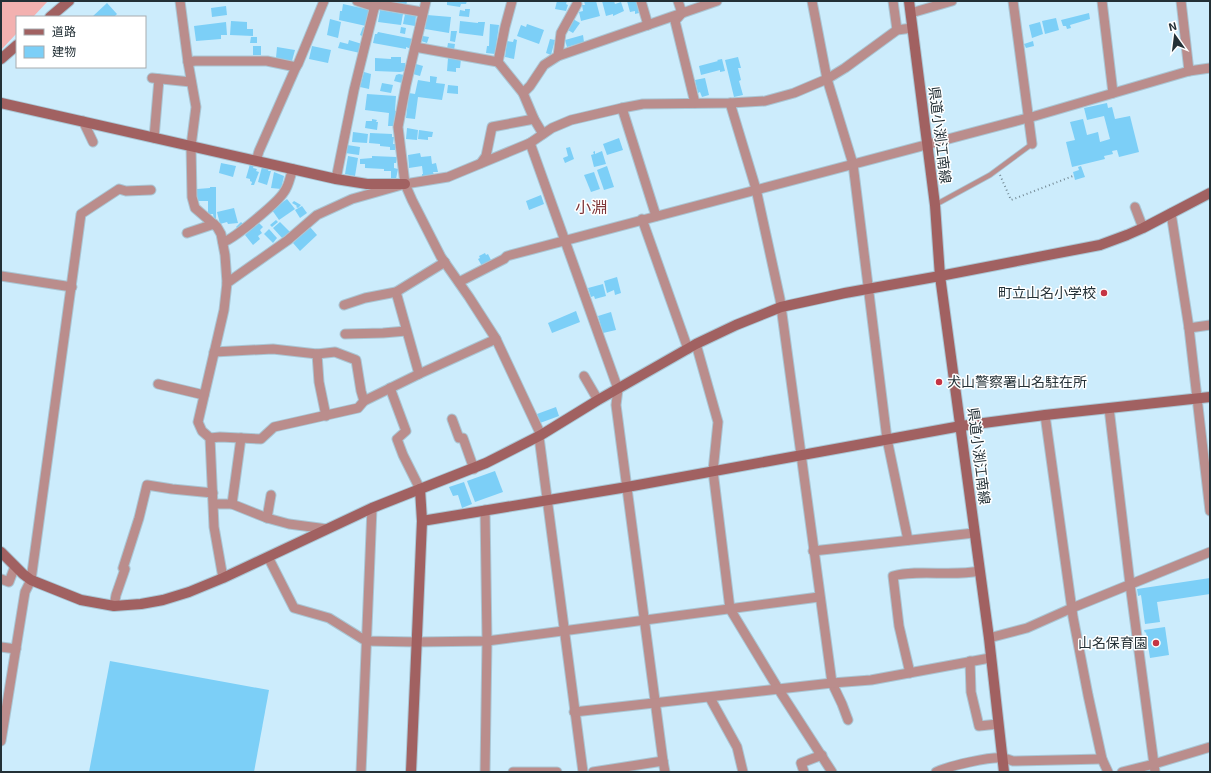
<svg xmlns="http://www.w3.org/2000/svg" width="1211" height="773" font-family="'Exo 2','Noto Sans JP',sans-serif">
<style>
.green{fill:#f3b1b0}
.building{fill:#7ccff7}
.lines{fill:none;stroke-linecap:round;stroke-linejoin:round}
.lane-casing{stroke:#aac6d4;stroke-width:6}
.street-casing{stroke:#aac6d4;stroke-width:11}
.secondary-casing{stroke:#aac6d4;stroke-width:12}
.path{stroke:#738994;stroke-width:2;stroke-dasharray:1 3;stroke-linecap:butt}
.lane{stroke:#ba8d8c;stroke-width:4.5}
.street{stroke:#ba8d8c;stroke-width:9}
.secondary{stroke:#a16161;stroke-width:10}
.poi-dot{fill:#c53444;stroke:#fff;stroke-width:1.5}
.labels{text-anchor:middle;stroke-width:3;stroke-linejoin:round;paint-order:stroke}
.street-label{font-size:14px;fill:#233036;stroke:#fff}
.poi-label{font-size:14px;fill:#233036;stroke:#fff;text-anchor:end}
.quarter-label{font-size:16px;fill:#7e3639;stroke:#fff}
</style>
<rect width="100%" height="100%" fill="#ccecfc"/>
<polygon class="green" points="1,1 48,1 33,17 17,17 17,33 1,50"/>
<g class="building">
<polygon points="391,1 407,1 406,6 391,3"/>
<polygon points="447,1 467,1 466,4 461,4 460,7 447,5"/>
<polygon points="557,1 567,1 566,4 568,5 566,11 555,9"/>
<polygon points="584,1 596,1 600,16 581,21 579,12 583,11 582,5 585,5"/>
<polygon points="602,1 614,1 615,4 621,2 624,11 613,16 613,14 606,16"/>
<polygon points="627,1 639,1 641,9 638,10 639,13 635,14 635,11 630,12"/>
<polygon points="107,3 117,14 114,17 92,17"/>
<polygon points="343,4 370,10 366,26 339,20 340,11 342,11"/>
<polygon points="226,6 227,15 212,17 211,8"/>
<polygon points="465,9 470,9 469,17 459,16 460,10 465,11"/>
<polygon points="380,10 403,14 401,25 378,22"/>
<polygon points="1089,13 1090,19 1070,25 1071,28 1067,29 1066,26 1063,26 1061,20"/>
<polygon points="405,14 416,16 415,26 403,24"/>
<polygon points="427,15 451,17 449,33 425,29"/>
<polygon points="1056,18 1059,30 1045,34 1042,21"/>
<polygon points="330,19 341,22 338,38 327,35"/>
<polygon points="573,19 580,23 573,33 566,29"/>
<polygon points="231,21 247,22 247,29 253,29 253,36 230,35"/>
<polygon points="460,21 478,23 478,22 485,22 483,36 459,33"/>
<polygon points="226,22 227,35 221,35 221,39 196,41 194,26"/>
<polygon points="1040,22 1043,34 1032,38 1029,25"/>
<polygon points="490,24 499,25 495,54 486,53 487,46 489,46"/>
<polygon points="527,24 544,30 539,44 517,36 521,25 526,27"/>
<polygon points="363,27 367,29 364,37 360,35"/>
<polygon points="401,27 406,28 405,34 400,33"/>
<polygon points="451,31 457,31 455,42 450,41"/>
<polygon points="378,32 413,39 411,49 406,47 406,49 373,43 375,34 377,34"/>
<polygon points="583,35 584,42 567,47 565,40"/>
<polygon points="423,36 429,37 427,43 421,41"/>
<polygon points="251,37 257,37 257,43 250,43"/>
<polygon points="514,39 517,40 514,59 505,57 507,41 513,42"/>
<polygon points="550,39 555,40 551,55 546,53"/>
<polygon points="349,40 362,44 360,53 338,48 340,42 348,44"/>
<polygon points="1033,41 1034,46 1026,48 1024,44"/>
<polygon points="448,43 455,44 454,50 447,49"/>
<rect x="253" y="46" width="8" height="9"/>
<polygon points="312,46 331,50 328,63 309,59"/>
<polygon points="277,47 295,50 292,61 276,58"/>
<polygon points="391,57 401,57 401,63 405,63 405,71 400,72 375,71 375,58 391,59"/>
<polygon points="738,57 741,68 738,68 741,80 739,81 743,95 734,97 725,60"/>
<polygon points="448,58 461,59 460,68 456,68 456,72 447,71"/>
<polygon points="722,59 725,71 720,72 720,70 701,75 699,66 718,61 717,60"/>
<polygon points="416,64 423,66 420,76 413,74"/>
<polygon points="364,72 371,74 369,89 360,87"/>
<polygon points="399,74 404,75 402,83 394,81 396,75"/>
<polygon points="430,76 437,77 436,83 445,84 442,100 418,97 415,119 406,118 409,93 415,94 418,80 430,82"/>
<polygon points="705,78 709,95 702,97 700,92 698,93 695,80"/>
<polygon points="382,83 393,85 391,93 380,91"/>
<polygon points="448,85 458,86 458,94 447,93"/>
<polygon points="367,94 396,96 395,111 397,111 393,126 388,126 389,113 365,110"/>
<polygon points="1107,103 1108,108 1112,107 1115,119 1130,116 1139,152 1119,157 1117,150 1112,151 1113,154 1104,156 1105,159 1072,167 1066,142 1075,140 1070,122 1083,119 1087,135 1098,132 1100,142 1110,139 1104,116 1087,120 1084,108"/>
<polygon points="372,119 377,120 376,122 378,122 377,130 365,128 366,121 372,121"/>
<polygon points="407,128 418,130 417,140 406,139"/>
<polygon points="419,130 433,132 432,137 428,137 428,140 418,139"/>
<polygon points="353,132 368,134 367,143 352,142"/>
<polygon points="370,133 392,134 392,137 394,137 393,144 395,144 395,150 390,150 390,147 380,146 380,144 369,143"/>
<polygon points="619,138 623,150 607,155 603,144"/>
<polygon points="347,145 360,147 359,155 345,153"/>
<polygon points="570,147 574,159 565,163 563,158 568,156 566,148"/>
<polygon points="595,151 595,154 602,151 606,164 594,167 591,155 594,154 593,152"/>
<polygon points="420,153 421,157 431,156 432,164 436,163 438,172 433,172 434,175 422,177 422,174 423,174 422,166 409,168 408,155"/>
<polygon points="348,156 358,158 355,176 345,174"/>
<polygon points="372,156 397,157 396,163 394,163 394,168 398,169 396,179 391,179 391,171 384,171 384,169 365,168 365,164 360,164 360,159 372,158"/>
<polygon points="221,163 236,166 233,177 219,173"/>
<polygon points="250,164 254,165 253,168 257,169 256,171 259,172 254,185 251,185 252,182 250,181 250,179 246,178"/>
<polygon points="607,166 614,187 604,190 597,170"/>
<polygon points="1081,166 1085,177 1075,180 1073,172 1079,170 1078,167"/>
<polygon points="262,167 269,169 268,171 271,171 267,185 258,182"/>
<polygon points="274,172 284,176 281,189 271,188"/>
<polygon points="594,172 600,189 591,192 584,175"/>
<polygon points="210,187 216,187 216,219 214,219 213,214 208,214 208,201 197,201 197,189 210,188"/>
<polygon points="541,195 544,204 529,210 526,201"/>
<polygon points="287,199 295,209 279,220 272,210"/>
<polygon points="294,201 301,205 298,208 296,207 297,206 292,203"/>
<polygon points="302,206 307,213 300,218 295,210"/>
<polygon points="234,208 238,223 228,224 227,222 220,224 217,212"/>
<polygon points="276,220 278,222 272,227 270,225"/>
<polygon points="241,222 244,225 239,230 236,227"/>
<polygon points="280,222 290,232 283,239 273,228"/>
<polygon points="259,223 263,227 260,230 262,233 258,236 260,239 253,245 245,235"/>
<polygon points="310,227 317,235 300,251 293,243"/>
<polygon points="269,229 277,238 273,243 264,234"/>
<polygon points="485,253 486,255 488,254 492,262 483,268 478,259 480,258 479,256"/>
<polygon points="617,277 621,293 615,295 614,290 607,293 604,281"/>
<polygon points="603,284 606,296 595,299 594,296 591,297 588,288"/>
<polygon points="576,311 580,322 552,333 548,323"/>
<polygon points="611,312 616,330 603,333 598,316"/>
<polygon points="556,407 559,416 540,423 537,414"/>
<polygon points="495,471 503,492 475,502 467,481"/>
<polygon points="464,482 472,504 462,508 458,495 453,496 449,487"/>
<polygon points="1210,578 1210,594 1157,602 1160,622 1145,624 1141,595 1138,596 1137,589"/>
<polygon points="1165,627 1169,655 1150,658 1146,632 1145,633 1144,630"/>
<polygon points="110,661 269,690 254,772 89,772"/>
</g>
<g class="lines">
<g class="lane-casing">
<polyline id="lane" points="935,205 990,175 1032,144"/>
</g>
<g class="street-casing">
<g id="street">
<polyline points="180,1 188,62 196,107 191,146 192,197 195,208 217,227 221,234 225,255 227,283"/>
<polyline points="357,1 375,7"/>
<polyline points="426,1 406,85 398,127 405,184 412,200 441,257 469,297 496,339 541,435"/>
<polyline points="512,1 505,27 498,62 523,93 534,119 543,134"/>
<polyline points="641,1 648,25"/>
<polyline points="678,1 682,13 675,21 695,103"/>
<polyline points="812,1 827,79 853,164 887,439 908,540"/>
<polyline points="893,1 897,30"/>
<polyline points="1013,1 1032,144"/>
<polyline points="1102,1 1113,93"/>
<polyline points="1181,1 1189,71"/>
<polyline points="376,4 422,12"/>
<polyline points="911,13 952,1"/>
<polyline points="415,47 498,62"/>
<polyline points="558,56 561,33 577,4"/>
<polyline points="188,62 195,61 267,61 296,67 259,151 256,161"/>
<polyline points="296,67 298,64 324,1"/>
<polyline points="152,78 191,82"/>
<polyline points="523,93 530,86 544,65 558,56 717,1"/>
<polyline points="730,103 756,189 780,299 832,683 842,704 848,720"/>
<polyline points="622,108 656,216"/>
<polyline points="83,121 93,142"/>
<polyline points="154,138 159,79"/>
<polyline points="530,143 618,389 616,405 663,761 665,772"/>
<polyline points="481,163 486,156 492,127 534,119"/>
<polyline points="336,179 354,90 376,1"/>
<polyline points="1135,207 1143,228"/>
<polyline points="1171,213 1189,328 1210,511"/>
<polyline points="642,219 688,349"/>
<polyline points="187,233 214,224"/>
<path d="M 223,242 C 234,239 278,202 284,192 C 289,186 290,176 293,169"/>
<polyline points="1,276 72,287"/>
<polyline points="459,282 504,259 507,256 1035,116 1189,71 1210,68"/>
<polyline points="396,292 419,374"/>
<polyline points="344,305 365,298 396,292 445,262"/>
<polyline points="1189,328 1210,325"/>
<polyline points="345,334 383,333 406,331"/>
<polyline points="696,344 718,422 713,471 730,609 779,690 832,772"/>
<polyline points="214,352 273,349 317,354 335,352 356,360 361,391 364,401"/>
<polyline points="317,354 319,382 326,416"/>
<polyline points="584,376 598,400"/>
<polyline points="158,384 204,395"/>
<polyline points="390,388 406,431 397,439 403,455 420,489"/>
<polyline points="1109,408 1130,584 1155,772"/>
<polyline points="1045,415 1073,617 1088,695 1102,759 1108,772"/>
<polyline points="452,419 459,438 463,438 474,469"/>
<polyline points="539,437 583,772"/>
<polyline points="210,438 220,437 261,439 274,427 358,408 364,401 419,374 496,339"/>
<polyline points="214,504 232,504 267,518 289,524 327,529"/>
<polyline points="232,504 241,438"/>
<polyline points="267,518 271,495"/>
<polyline points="813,551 974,533"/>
<polyline points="268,557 294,608 329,618 366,641 416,642 487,641 819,597"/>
<polyline points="223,578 214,527 210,438 202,431 198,422 224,310 227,283 288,240 317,215 352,199 405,184 448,177 530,143 552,128 571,120 622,108 643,104 730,103 765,101 794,93 827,79 845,68 897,30 912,28"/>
<polyline points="1,579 9,582 15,566"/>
<polyline points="114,606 116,595 125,569 123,568 139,518 147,485 172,489 213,493"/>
<polyline points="989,638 1027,628 1072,608 1210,552"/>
<polyline points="1,647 16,649"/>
<polyline points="970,661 971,692 979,726 998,724"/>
<path d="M 910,673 L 899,626 L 893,576 C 920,569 951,577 979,571"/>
<polyline points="710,698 737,747 743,772"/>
<polyline points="574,712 832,683 871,680 990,658"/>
<polyline points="1,741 25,592 31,580 81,214 119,189 126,191 151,190"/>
<polyline points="361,772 372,508"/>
<polyline points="485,772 487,641 485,510"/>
<polyline points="513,772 557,772"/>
<polyline points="593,772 663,761"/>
<polyline points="804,772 801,763 822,755"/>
<path d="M 936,772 C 949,766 991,756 1004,758 C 1007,759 1010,760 1013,761 L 1102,759"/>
<polyline points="1122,772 1154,764 1210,747"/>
</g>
</g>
<g class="secondary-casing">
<g id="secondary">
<polyline points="909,1 935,205 940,276 989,638 1004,772"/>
<polyline points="50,17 69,1"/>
<polyline points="1,59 17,45"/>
<polyline points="1,103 336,179 367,184 405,184"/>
<polyline points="422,521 627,487 961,426 1045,415 1210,397"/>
<polyline points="1,552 23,574 31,580 81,600 114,606 141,604 163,600 189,592 223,578 372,508 486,463 541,435 598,400 696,344 736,325 781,307 845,293 940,276 1100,245 1127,235 1143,228 1210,193"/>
<polyline points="411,772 422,521 420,489"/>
</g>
</g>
<polyline class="path" points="1000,175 1011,200 1073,176"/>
<use href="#lane" class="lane"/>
<use href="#street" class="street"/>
<use href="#secondary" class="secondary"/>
</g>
<g class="poi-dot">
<circle cx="1104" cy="293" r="4"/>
<circle cx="939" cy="382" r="4"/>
<circle cx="1156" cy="643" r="4"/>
</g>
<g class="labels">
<g class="street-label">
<text transform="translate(940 135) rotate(83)" y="5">県道小渕江南線</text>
<text transform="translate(979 456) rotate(83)" y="5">県道小渕江南線</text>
</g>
<g class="poi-label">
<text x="1096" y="298">町立山名小学校</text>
<text x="947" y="387" text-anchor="start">犬山警察署山名駐在所</text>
<text x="1148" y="648">山名保育園</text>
</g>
<g class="quarter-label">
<text x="591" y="213">小淵</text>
</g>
</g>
<rect width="1211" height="773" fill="none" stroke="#233036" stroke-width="4"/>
<rect x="16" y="16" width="130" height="52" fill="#ffffff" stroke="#a7acaf"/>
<rect x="24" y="29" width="20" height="6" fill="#a16161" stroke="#a7acaf"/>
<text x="52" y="36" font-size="12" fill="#233036">道路</text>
<rect x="24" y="46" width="20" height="12" fill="#7ccff7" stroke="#a7acaf"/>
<text x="52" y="56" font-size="12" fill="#233036">建物</text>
<g transform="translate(1175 36) rotate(346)" stroke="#ffffff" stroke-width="3" paint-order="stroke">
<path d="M0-3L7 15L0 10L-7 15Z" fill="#233036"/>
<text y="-6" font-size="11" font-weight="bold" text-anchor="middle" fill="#233036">N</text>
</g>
</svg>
